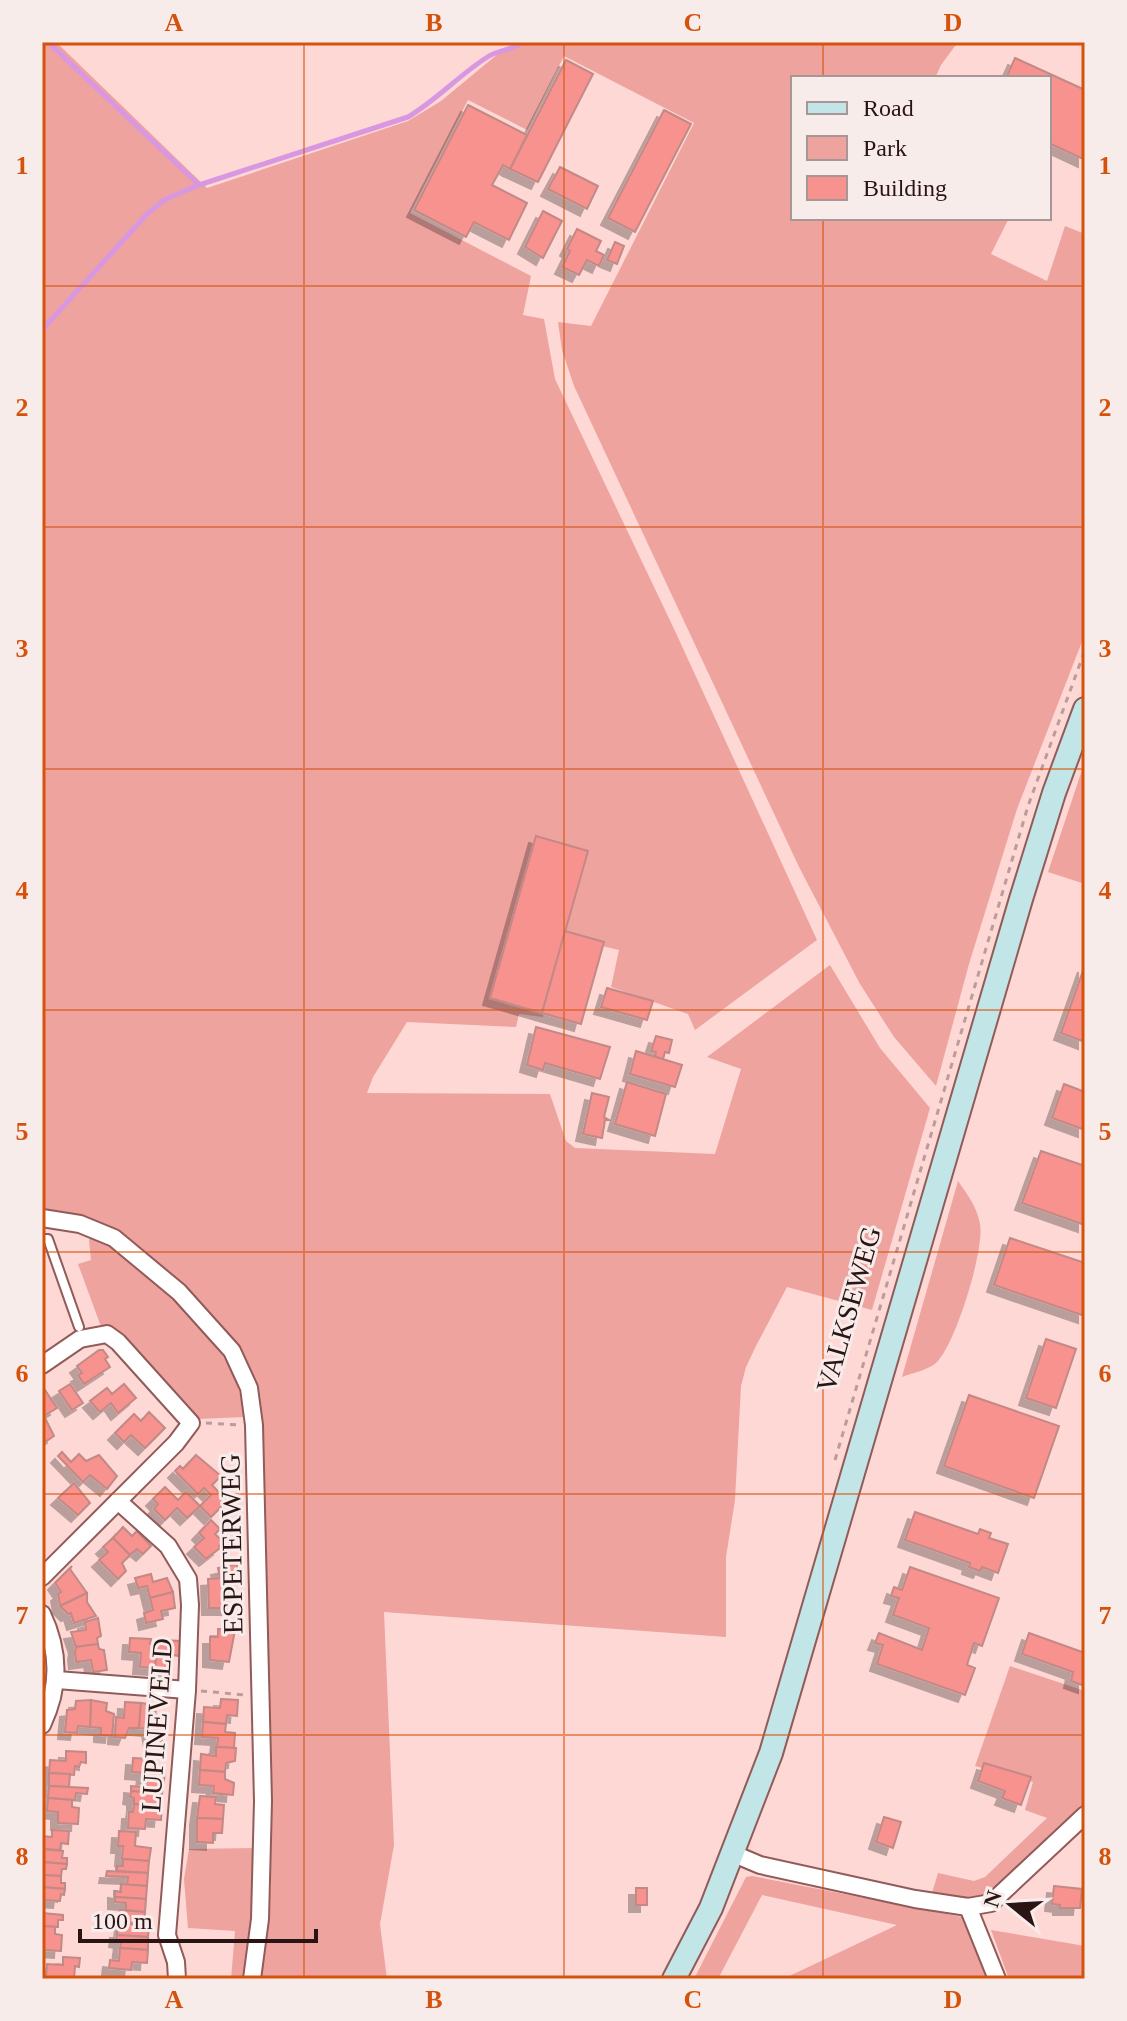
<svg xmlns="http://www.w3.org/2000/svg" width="1127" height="2021" font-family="Georgia,serif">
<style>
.green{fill:#eea39f}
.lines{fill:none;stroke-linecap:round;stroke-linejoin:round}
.stream{stroke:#d897e1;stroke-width:5}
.building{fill:#f8928f;stroke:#c28986;stroke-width:2;filter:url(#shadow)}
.lane-casing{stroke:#915b59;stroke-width:12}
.street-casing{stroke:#915b59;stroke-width:20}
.secondary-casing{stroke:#915b59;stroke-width:26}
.path{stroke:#bc9c9a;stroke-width:3;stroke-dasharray:6 6;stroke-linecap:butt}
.lane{stroke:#fff;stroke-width:8}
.street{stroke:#fff;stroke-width:16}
.secondary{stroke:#c2e5e7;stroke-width:22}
.grid{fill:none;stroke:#d5520d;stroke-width:2;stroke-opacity:0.55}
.labels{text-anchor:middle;stroke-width:6;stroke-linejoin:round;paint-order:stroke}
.street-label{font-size:28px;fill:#2a1514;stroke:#f8eceb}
.neatline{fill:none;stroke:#d5520d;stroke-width:3}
.grid-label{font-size:26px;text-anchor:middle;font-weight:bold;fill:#d5520d}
</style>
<defs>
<filter id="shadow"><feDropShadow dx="-7" dy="7" stdDeviation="0" flood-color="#0004"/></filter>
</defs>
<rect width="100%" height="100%" fill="#fdd8d5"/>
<g class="green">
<polygon points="42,42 56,42 207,188 408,121 441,101 499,53 519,42 958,42 941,65 935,78 793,78 793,218 1009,218 991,254 1047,281 1065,226 1085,234 1085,634 1017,809 969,964 936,1086 894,1037 860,984 799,867 574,386 562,350 558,322 591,326 694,123 564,56 527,130 468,100 410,213 531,276 523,315 544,319 555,379 675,631 817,940 695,1030 688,1014 611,987 619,950 564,937 543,1017 519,1014 516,1027 407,1022 373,1077 367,1093 550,1094 566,1141 575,1148 715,1154 741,1069 707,1057 830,965 880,1048 930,1108 872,1310 787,1287 756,1346 746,1367 741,1386 735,1500 726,1557 726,1637 384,1612 394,1845 380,1924 387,1979 260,1979 271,1887 260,1486 247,1370 135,1248 42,1212"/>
<polygon points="1085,761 1085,884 1048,872"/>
<path d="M 958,1181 C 967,1194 977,1207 980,1224 C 985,1249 955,1346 936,1363 C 928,1370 912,1373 902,1377 Z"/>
<path d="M 91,1237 C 138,1256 206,1325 231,1369 C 239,1384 241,1401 245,1417 L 198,1419 L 100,1324 L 78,1264 L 91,1260 L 89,1240 Z"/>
<polygon points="1010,1666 1085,1691 1085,1812 993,1897 964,1900 932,1893 938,1873 974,1881 985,1877 1047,1818 1025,1810 1033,1782 975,1766"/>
<polygon points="255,1848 254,1896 244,1979 231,1979 235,1931 188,1928 184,1879 189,1849"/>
<polygon points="752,1876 962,1917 967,1923 989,1979 783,1979 897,1925 762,1895 718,1979 694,1979 746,1877"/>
<polygon points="991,1930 1085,1946 1085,1979 1009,1979"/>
</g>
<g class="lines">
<g class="stream">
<polyline points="48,42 198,184"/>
<path d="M 42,330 L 146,215 L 164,200 L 196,186 L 408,117 C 438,99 460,74 489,56 C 499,50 513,50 523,42"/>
</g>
</g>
<g class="building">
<polygon points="1015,58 1085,90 1085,160 1049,143 1049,78 1006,78"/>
<polygon points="566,60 593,74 538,182 510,169"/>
<polygon points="468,105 527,135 510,169 503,165 492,185 527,203 509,240 474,222 466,237 414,210"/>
<polygon points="664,110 691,124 635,232 608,218"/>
<polygon points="560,167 598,186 587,209 548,189"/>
<polygon points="543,211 562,221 543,258 525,247"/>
<polygon points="577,229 601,241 596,251 604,255 599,266 587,260 579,275 562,267 570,251 567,249"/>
<polygon points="615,242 624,246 617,264 607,260"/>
<polygon points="536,836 588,851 542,1013 490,998"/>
<polygon points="565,931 604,942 581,1024 542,1013"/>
<polygon points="1085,965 1085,1042 1061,1033"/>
<polygon points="607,988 653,1001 647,1020 601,1007"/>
<polygon points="536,1027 610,1047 600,1079 545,1063 543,1070 527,1065"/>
<polygon points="656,1036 672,1040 669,1053 665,1052 663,1059 655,1057 656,1052 651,1051"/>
<polygon points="636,1051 682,1065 675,1087 630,1074"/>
<polygon points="627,1082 666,1094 655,1136 615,1124"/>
<polygon points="1064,1084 1085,1092 1085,1130 1052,1118"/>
<polygon points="592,1093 609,1097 604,1117 609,1120 605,1120 602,1138 583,1134"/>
<polygon points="1041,1151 1085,1166 1085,1225 1022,1203"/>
<polygon points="1010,1238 1085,1263 1085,1316 994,1285"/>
<polygon points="1046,1339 1076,1349 1056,1408 1026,1398"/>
<polygon points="99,1350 103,1350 108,1357 105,1359 110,1367 84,1384 78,1375 82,1373 77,1366"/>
<polygon points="70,1384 83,1403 72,1410 59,1391"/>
<polygon points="124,1384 136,1398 118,1413 111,1403 100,1412 90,1401 107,1388 112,1394"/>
<polygon points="43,1387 57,1408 44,1416 54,1436 42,1444"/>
<polygon points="969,1395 1059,1426 1034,1498 944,1466"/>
<polygon points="149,1412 165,1428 145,1448 131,1435 124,1442 115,1433 134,1414 141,1421"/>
<polygon points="62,1452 71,1462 79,1454 86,1461 99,1455 117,1476 107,1489 90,1475 83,1482 58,1456"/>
<polygon points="196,1455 221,1476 212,1485 227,1501 211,1517 200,1506 211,1495 204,1488 198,1494 175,1471 180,1466 183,1469"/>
<polygon points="74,1483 90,1503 78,1515 58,1498"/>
<polygon points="165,1487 178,1500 186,1492 200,1506 187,1518 177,1508 165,1520 154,1509 158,1504 153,1499"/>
<polygon points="915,1512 978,1534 980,1529 991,1533 989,1538 1008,1544 998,1573 982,1567 980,1571 969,1567 970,1563 905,1540"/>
<polygon points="211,1520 220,1529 215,1534 223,1542 219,1546 220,1548 206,1559 194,1547 204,1538 199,1533"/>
<polygon points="123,1527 132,1536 137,1531 151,1546 143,1554 137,1549 130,1555 113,1538"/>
<polygon points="113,1538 130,1555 122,1563 126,1571 118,1579 99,1560 108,1552 103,1547"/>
<polygon points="237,1564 238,1585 228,1585 229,1608 209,1608 208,1579 220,1578 218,1568"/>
<polygon points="72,1566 70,1569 87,1593 60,1606 58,1594 61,1592 55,1583"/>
<polygon points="910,1567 999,1598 982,1646 974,1643 967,1665 975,1668 965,1695 877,1664 883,1645 875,1643 879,1633 922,1650 929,1628 893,1615 899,1598 891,1596 894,1587 902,1590"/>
<polygon points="151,1574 153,1582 167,1578 173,1592 150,1598 147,1586 138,1588 135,1578"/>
<polygon points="173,1592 175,1608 161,1611 163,1619 146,1623 144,1613 153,1610 150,1598"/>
<polygon points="87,1593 87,1602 96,1616 74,1623 71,1613 68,1614 60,1606"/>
<polygon points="98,1618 101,1636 97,1638 98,1644 76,1647 71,1632 86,1630 85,1622"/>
<polygon points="218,1629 235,1630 229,1662 210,1660 210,1637 218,1637"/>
<polygon points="1029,1633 1085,1653 1085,1686 1071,1681 1073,1672 1022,1654"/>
<polygon points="130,1638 151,1639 150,1644 157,1644 155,1668 140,1667 141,1653 129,1652"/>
<polygon points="164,1640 180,1641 179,1656 172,1655 171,1669 155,1668 157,1644 164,1645"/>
<polygon points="98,1644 99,1649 104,1650 107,1670 93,1672 91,1660 76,1662 75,1653 76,1647"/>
<polygon points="221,1699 238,1700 237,1716 227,1715 226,1724 203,1722 204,1707 220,1708"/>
<polygon points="91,1700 107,1703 106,1711 114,1714 112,1736 101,1735 101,1728 90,1727"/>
<polygon points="91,1700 90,1727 78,1726 77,1733 65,1732 67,1710 75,1709 76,1701"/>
<polygon points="125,1702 141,1703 139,1728 129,1728 125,1738 115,1737 116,1717 124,1718"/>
<polygon points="141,1703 156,1705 155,1720 163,1720 162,1741 151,1740 149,1729 139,1728"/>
<polygon points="203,1722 226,1724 225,1732 235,1733 234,1748 217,1747 218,1738 202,1737"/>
<polygon points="216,1747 236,1748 235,1761 226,1763 225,1772 200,1770 201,1754 216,1756"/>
<polygon points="66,1751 86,1752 86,1763 81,1762 79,1767 75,1766 74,1775 49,1773 50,1760 66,1761"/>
<polygon points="133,1758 150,1759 149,1767 165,1768 164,1781 143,1780 144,1773 132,1772"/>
<polygon points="984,1763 1031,1777 1021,1805 1002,1798 1005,1791 978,1781"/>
<polygon points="200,1770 225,1772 225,1779 234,1783 233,1795 213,1793 214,1786 199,1785"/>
<polygon points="49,1773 70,1774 69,1787 49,1786"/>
<polygon points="143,1780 164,1781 162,1794 131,1791 131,1786 143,1787"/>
<polygon points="49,1786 88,1788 87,1794 76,1793 75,1800 48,1798"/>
<polygon points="131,1791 162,1794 162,1807 134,1804 134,1798 130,1797"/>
<polygon points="200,1796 216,1797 215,1804 224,1805 223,1819 197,1818"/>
<polygon points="48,1798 72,1800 72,1807 79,1808 78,1824 58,1823 58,1812 47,1811"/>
<polygon points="134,1804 162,1807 161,1820 146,1819 145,1829 128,1828 129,1812 133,1812"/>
<polygon points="884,1817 901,1822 893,1848 876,1842"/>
<polygon points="197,1818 223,1819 222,1833 213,1833 213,1843 197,1842"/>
<polygon points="52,1830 69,1831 68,1844 61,1843 60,1850 42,1849 42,1836 52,1837"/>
<polygon points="119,1831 136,1832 135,1846 151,1848 149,1861 122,1859 123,1846 118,1846"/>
<polygon points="42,1849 63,1851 62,1858 67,1858 67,1864 42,1862"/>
<polygon points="123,1859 149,1861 148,1873 117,1871 117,1866 123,1866"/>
<polygon points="42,1862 67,1864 66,1869 62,1869 61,1876 42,1875"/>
<polygon points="107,1871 148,1873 147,1886 127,1885 128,1877 106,1876"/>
<polygon points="42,1875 61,1876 61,1883 65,1883 65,1889 42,1887"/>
<polygon points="121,1884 147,1886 146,1899 115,1897 115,1891 121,1892"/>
<polygon points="1054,1886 1082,1889 1080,1908 1060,1908 1060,1905 1052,1904"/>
<polygon points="42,1887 65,1889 64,1895 61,1894 60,1901 42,1900"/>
<rect x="636" y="1888" width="11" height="17"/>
<polygon points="115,1897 146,1899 145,1912 126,1910 126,1903 115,1902"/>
<polygon points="120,1910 145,1912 144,1924 149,1925 113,1922 113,1917 119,1917"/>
<polygon points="42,1913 63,1915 63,1920 58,1920 58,1927 42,1926"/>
<polygon points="122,1923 149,1925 148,1937 117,1935 117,1931 121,1931"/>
<polygon points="42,1926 58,1927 55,1927 55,1934 62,1935 61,1951 44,1950"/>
<polygon points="117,1935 148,1937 148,1950 120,1948 121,1941 116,1940"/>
<polygon points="120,1948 148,1950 147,1963 132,1962 131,1970 109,1968 110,1960 119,1961"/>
<polygon points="63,1957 80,1958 79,1967 75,1966 74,1979 46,1977 47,1964 63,1965"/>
</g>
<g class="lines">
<g class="lane-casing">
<polyline id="lane" points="42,1239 48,1239 79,1327"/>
</g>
<g class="street-casing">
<g id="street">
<polyline points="42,1218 80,1224 114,1238 179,1292 232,1351 249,1388 254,1425 263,1801 260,1919 252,1979"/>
<polyline points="42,1365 80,1339 107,1334 118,1342 191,1423 176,1443 42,1577"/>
<polyline points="118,1501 168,1546 188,1579 190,1605 187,1690 167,1935 176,1962 177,1979"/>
<path d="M 42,1614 C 60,1652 60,1687 42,1725"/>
<polyline points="57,1680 187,1690"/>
<polyline points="734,1854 760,1865 915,1899 968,1907 991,1903 1085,1815"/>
<polyline points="968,1907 997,1979"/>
</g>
</g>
<g class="secondary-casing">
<polyline id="secondary" points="674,1979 711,1908 771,1753 1021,899 1054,793 1085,709"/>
</g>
<g class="path">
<polyline points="206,1423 239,1425"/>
<polyline points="835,1460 1028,806 1085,650"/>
<polyline points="201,1691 246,1695"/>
</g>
<use href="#lane" class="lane"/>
<use href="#street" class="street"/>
<use href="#secondary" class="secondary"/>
</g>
<path class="grid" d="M 304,42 L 304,1979M 564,42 L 564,1979M 823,42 L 823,78M 823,218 L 823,1979M 42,286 L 1085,286M 42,527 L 1085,527M 42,769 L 1085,769M 42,1010 L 1085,1010M 42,1252 L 1085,1252M 42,1494 L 1085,1494M 42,1735 L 1085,1735"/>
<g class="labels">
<g class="street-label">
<text transform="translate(848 1309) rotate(-74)" y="10">VALKSEWEG</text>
<text transform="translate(231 1544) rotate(-91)" y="10">ESPETERWEG</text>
<text transform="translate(156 1725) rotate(-86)" y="10">LUPINEVELD</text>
</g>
</g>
<rect width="1127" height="2021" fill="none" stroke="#f8eceb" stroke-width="88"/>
<rect x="791" y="76" width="260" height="144" fill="#f8eceb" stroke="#a69695" stroke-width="2"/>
<rect x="807" y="102" width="40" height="12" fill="#c2e5e7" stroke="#a69695" stroke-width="2"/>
<text x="863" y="116" font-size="24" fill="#2a1514">Road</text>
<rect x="807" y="136" width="40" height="24" fill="#eea39f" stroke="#a69695" stroke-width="2"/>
<text x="863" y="156" font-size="24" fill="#2a1514">Park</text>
<rect x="807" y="176" width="40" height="24" fill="#f8928f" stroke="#a69695" stroke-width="2"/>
<text x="863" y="196" font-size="24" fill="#2a1514">Building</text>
<g transform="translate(1011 1905) rotate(288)" stroke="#f8eceb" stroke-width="6" paint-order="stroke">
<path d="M0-6L14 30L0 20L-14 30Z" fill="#2a1514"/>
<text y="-12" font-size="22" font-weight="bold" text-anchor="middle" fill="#2a1514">N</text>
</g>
<path d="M80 1929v12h236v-12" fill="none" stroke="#2a1514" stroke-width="4"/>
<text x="92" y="1929" font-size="24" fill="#2a1514" stroke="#f8eceb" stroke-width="6" paint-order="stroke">100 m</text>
<rect x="44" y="44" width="1039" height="1933" class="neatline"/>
<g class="grid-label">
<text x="174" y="31">A</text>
<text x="434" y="31">B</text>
<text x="693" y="31">C</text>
<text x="953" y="31">D</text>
<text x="22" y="174">1</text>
<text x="1105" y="174">1</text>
<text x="22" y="416">2</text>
<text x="1105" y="416">2</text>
<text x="22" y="657">3</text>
<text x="1105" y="657">3</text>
<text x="22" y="899">4</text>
<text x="1105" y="899">4</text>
<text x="22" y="1140">5</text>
<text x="1105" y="1140">5</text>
<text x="22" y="1382">6</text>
<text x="1105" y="1382">6</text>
<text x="22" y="1624">7</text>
<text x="1105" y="1624">7</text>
<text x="22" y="1865">8</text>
<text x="1105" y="1865">8</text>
<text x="174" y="2008">A</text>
<text x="434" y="2008">B</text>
<text x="693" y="2008">C</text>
<text x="953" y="2008">D</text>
</g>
</svg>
